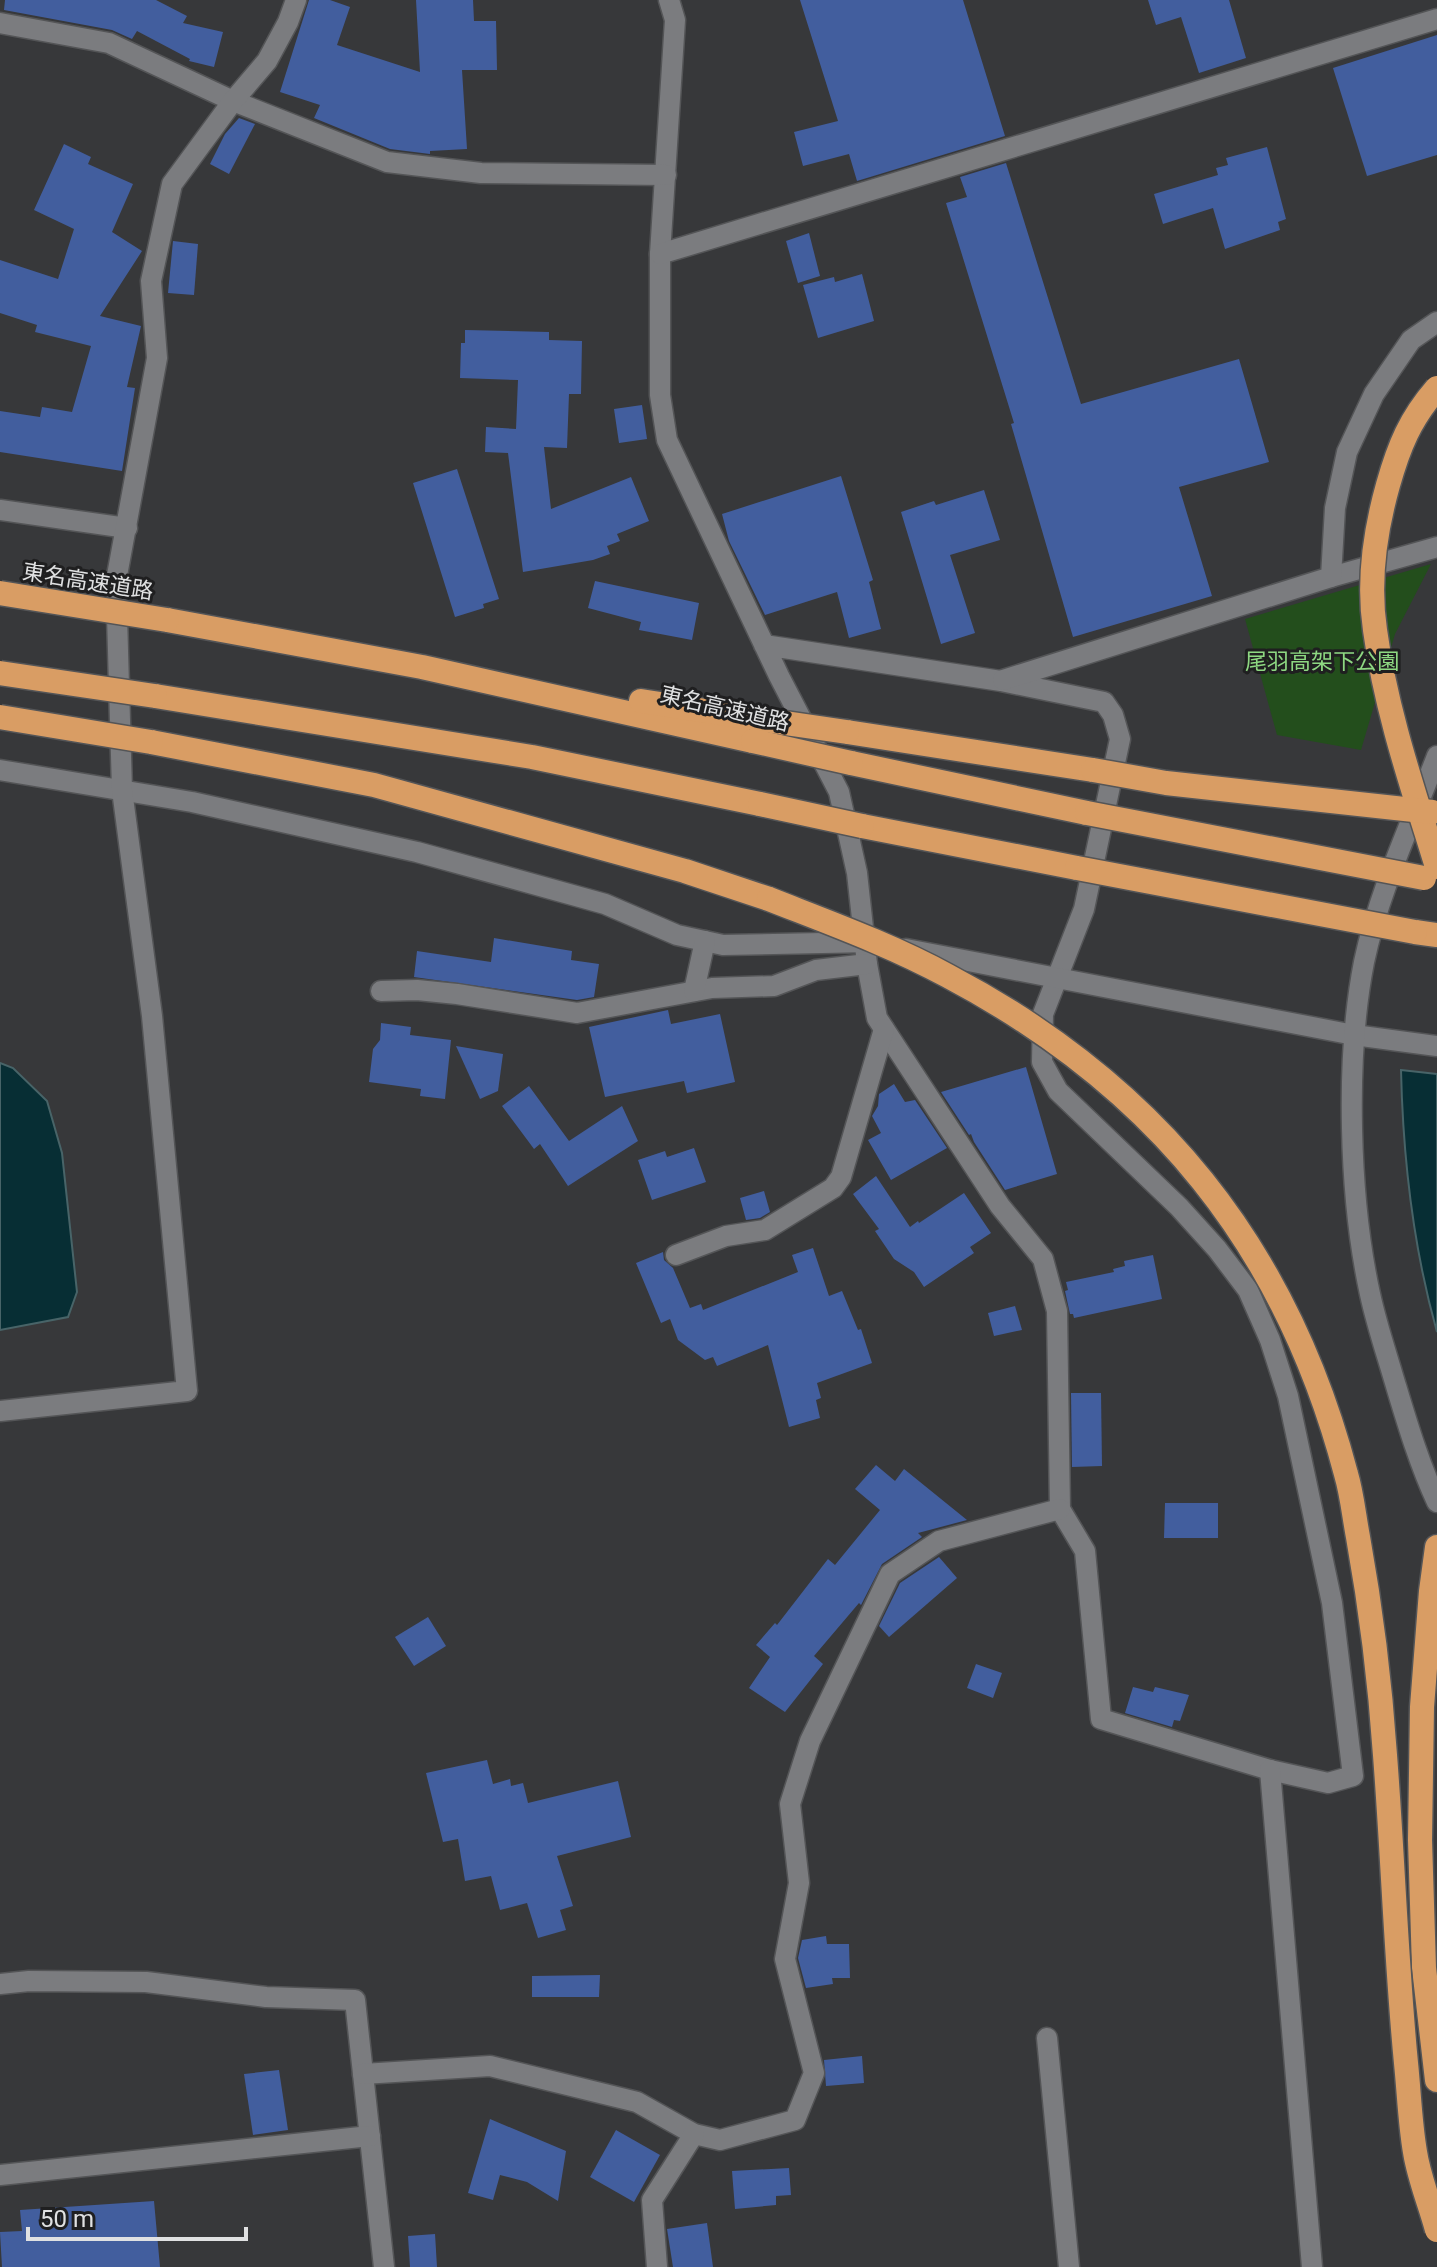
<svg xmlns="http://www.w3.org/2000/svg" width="1437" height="2267" font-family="Roboto,'Noto Sans JP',sans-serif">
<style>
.green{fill:#234e1c}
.water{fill:#072e34;stroke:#486468;stroke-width:2}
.building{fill:#425e9e}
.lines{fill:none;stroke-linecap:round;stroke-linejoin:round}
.street-casing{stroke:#545557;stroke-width:23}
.secondary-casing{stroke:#545557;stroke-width:23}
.highway-casing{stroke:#545557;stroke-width:27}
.street{stroke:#7b7c7f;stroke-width:20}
.secondary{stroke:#7b7c7f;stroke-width:20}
.highway{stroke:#d99d64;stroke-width:24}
.highway-bridge-casing{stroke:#545557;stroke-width:27;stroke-linecap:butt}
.highway-bridge{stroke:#d99d64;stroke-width:24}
.labels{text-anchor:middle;stroke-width:6;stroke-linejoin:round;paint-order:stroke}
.street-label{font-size:22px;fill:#e0e1e2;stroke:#1f1f20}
.park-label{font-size:22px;fill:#8ed882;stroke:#1f1f20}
</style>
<rect width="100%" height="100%" fill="#37383a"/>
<polygon class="green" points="1431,564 1395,634 1361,750 1277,735 1245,619"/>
<g class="water">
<polygon points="0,1063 13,1068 47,1101 62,1153 77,1292 68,1317 0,1330"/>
<path d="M 1401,1070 L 1437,1074 L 1437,1332 C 1413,1247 1403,1159 1401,1070 Z"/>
</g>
<g class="building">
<polygon points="5,0 156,0 187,16 183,23 223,32 214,67 189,61 190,59 137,31 132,39 112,30 4,10"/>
<polygon points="309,0 330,0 350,7 337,45 420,72 416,0 473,0 474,21 496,21 497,70 462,70 467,149 430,151 430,154 390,149 314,118 320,105 280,92"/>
<polygon points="800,0 963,0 1005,136 857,181 849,154 803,166 794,132 838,121"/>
<polygon points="1148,0 1229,0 1246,58 1199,73 1181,17 1156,25"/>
<polygon points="1437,35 1437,155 1367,176 1333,68"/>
<polygon points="239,118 255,124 229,174 210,164 225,134"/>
<polygon points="64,144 91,157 88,164 133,184 112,232 142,251 100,316 141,326 127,387 135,388 122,471 0,452 0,411 40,417 42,407 72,412 91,346 35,332 37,325 0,313 0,260 58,279 74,229 34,210"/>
<polygon points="1267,147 1286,219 1278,222 1280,230 1225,249 1213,208 1163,224 1154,194 1218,175 1216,168 1228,165 1226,158"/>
<polygon points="1006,163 1081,404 1239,359 1269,462 1179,487 1212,596 1073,637 1011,424 1014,423 946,203 967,197 960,177"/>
<polygon points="809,233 820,276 798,283 786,241"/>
<polygon points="173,241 198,244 194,295 168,293"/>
<polygon points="862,274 874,321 818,338 803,285 834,277 835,282"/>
<polygon points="465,330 549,332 549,340 582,341 581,394 569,394 567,448 544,447 551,509 631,477 649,521 617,534 620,541 607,546 610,554 593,560 523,572 508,453 485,452 486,427 516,429 518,380 460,378 461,343 465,343"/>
<polygon points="642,405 647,439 619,443 614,409"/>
<polygon points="457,469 499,599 483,604 484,608 455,617 413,483"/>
<polygon points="841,476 873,580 869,582 881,629 849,638 837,592 765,615 729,541 722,514"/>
<polygon points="984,490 1000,540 950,555 975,633 941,644 901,512 934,501 936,505"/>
<polygon points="595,581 699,603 692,640 639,630 641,622 588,608"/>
<polygon points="494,938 572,951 571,960 599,964 594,997 577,1000 414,977 417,951 491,962"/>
<polygon points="668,1010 671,1024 720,1014 735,1082 687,1093 684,1081 605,1097 589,1027"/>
<polygon points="381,1023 411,1027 410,1035 451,1040 445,1099 420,1096 421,1089 369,1082 373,1049 380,1040"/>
<polygon points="456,1046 503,1054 498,1091 480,1099"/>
<polygon points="1026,1067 1057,1174 1005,1190 974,1142 971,1134 969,1135 941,1092"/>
<polygon points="894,1084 905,1102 915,1100 947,1148 891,1180 868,1140 881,1133 872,1116 878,1106 879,1094"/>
<polygon points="529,1086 569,1141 622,1106 638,1141 568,1186 540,1144 534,1149 502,1106"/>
<polygon points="694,1148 706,1182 652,1200 638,1160 665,1151 667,1157"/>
<polygon points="876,1176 910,1227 918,1221 919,1223 964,1193 991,1233 970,1247 974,1253 924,1287 914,1272 894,1259 875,1231 879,1229 853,1194"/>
<polygon points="764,1191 770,1212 760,1218 746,1220 740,1198"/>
<polygon points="813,1248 829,1296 842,1291 858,1330 861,1329 872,1363 817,1383 821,1398 816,1400 820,1418 789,1427 768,1345 717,1366 713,1357 705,1360 678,1340 670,1319 661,1323 636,1263 663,1252 664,1260 673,1268 690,1308 701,1304 703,1310 798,1272 792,1255"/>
<polygon points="1153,1255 1162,1299 1074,1318 1073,1314 1070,1314 1065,1291 1068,1290 1066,1282 1114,1272 1113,1269 1125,1266 1124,1261"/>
<polygon points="1015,1306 1022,1330 994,1336 988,1313"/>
<polygon points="1071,1393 1101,1393 1102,1466 1072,1467"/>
<polygon points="876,1465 895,1481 904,1469 967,1520 918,1533 922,1537 882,1564 861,1605 859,1603 814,1656 823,1664 785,1712 749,1688 770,1657 756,1645 775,1623 777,1625 828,1559 835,1565 880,1510 855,1489"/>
<polygon points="1165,1503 1218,1503 1218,1538 1164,1538"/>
<polygon points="939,1557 957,1578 889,1637 879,1626 900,1583"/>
<polygon points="428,1617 446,1646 414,1666 395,1637"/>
<polygon points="976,1664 1002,1673 993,1698 967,1688"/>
<polygon points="1133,1687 1153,1692 1155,1687 1189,1695 1180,1721 1174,1720 1172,1727 1125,1713"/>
<polygon points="487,1760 493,1784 510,1779 511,1786 523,1783 528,1803 618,1781 631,1837 557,1856 573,1906 560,1910 566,1930 538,1938 527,1903 500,1910 491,1876 465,1881 458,1839 443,1842 426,1773"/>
<polygon points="826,1936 827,1944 849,1944 850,1978 832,1978 833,1984 806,1988 798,1958 802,1940"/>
<polygon points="600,1975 599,1997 532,1997 532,1976"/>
<polygon points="862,2056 864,2083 826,2086 824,2060"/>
<polygon points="279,2070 288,2130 253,2135 244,2074"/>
<polygon points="490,2119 566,2151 558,2201 527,2182 500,2175 493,2200 468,2193"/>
<polygon points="616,2130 660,2155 634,2202 590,2177"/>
<polygon points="789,2168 791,2195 776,2196 776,2205 735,2209 732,2171"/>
<polygon points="154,2201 160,2267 2,2267 0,2232 22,2231 20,2210"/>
<polygon points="707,2223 713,2267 673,2267 667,2229"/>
<polygon points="435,2234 437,2267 410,2267 408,2236"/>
</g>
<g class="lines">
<g class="street-casing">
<g id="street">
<polyline points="669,0 675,20 660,254 660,395 667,440 779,676 839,792 857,873 867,964 877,1018 1000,1206 1043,1259 1057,1311 1060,1509 1085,1551 1101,1719 1270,1770 1328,1783 1353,1776 1332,1603 1288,1396 1270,1340 1248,1290 1217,1249 1179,1207 1058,1091 1042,1062 1043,1014 1084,909 1120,739 1113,715 1104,702 1001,681 764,645"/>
<polyline points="0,23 109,43 233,101 387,162 481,173 666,175"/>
<polyline points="660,254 1437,19"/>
<polyline points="0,510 127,528"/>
<polyline points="1331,577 1437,547"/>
<polyline points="1003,680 1331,577 1335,508 1347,452 1374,394 1411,340 1437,322"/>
<polyline points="0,770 192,802 417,852 605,904 677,935 723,945 871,942"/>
<polyline points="906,949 1354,1035 1437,1046"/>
<polyline points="381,991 417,990 457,994 577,1013 712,988 774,986 816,970 867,964"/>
<polyline points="694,991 705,941"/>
<polyline points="676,1255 726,1236 765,1230 833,1188 841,1177 884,1029"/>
<polyline points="0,1411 187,1391 152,1016 122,790 116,581 157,358 151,281 172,184 233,101 267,61 288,22 296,0"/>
<polyline points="1270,1770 1312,2267"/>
<polyline points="0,1984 29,1981 146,1982 266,1997 355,2000 384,2267"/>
<polyline points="1047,2038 1069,2267"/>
<polyline points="363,2074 490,2066 637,2102 694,2134 720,2140 795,2120 814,2073 785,1959 799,1883 790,1804 810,1741 890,1574 939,1541 1060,1509"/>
<polyline points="0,2175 370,2136"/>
<polyline points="657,2267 652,2200 694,2134"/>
</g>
</g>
<g class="secondary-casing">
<path id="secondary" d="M 1437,756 C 1411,824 1379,891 1364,962 C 1345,1059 1349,1198 1370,1294 C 1376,1322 1385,1349 1393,1376 C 1406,1419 1418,1461 1437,1502"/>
</g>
<g class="highway-casing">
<g id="highway">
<polyline points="167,620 422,667 753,741"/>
<polyline points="155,696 532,757 760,804"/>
<polyline points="641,701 751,718"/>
<polyline points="847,732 1093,770"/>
<polyline points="151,742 374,785 685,871 769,899"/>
<polyline points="851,763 1087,813"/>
<polyline points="862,826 1077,868"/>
<polyline points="1415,932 1437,935"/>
<polyline points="1437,1547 1431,1591 1422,1707 1420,1840 1424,1968 1437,2080"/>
</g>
</g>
<use href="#street" class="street"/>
<use href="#secondary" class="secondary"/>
<use href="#highway" class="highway"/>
<g class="highway-bridge-casing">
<g id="highway-bridge">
<path d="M 1437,388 C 1410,419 1399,446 1388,485 C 1375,531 1368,583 1375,630 C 1386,711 1413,789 1437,867"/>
<polyline points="0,593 167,620"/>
<polyline points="0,673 155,696"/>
<polyline points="0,717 151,742"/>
<polyline points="751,718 847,732"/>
<polyline points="753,741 851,763"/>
<polyline points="1093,770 1166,783 1432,812"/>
<polyline points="760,804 862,826"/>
<polyline points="1087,813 1424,878"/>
<polyline points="1077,868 1415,932"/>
<path d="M 769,899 C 830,923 891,945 948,976 C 1156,1086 1286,1246 1346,1474 C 1352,1494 1354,1516 1358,1537 C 1371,1609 1380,1682 1385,1755 C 1393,1858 1396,1960 1406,2063 C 1409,2092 1410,2123 1415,2152 C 1419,2178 1430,2204 1437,2230"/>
</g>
</g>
<use href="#highway-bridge" class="highway-bridge"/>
</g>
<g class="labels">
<g class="street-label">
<text transform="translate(88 581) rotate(9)" y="8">東名高速道路</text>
<text transform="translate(725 708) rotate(13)" y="8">東名高速道路</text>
</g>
<g class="park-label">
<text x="1322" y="669">尾羽高架下公園</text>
</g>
</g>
<path d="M28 2227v12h218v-12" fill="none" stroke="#e0e1e2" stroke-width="4"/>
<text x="40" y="2227" font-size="24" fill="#e0e1e2" stroke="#1f1f20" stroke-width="6" paint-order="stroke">50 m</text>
</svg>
